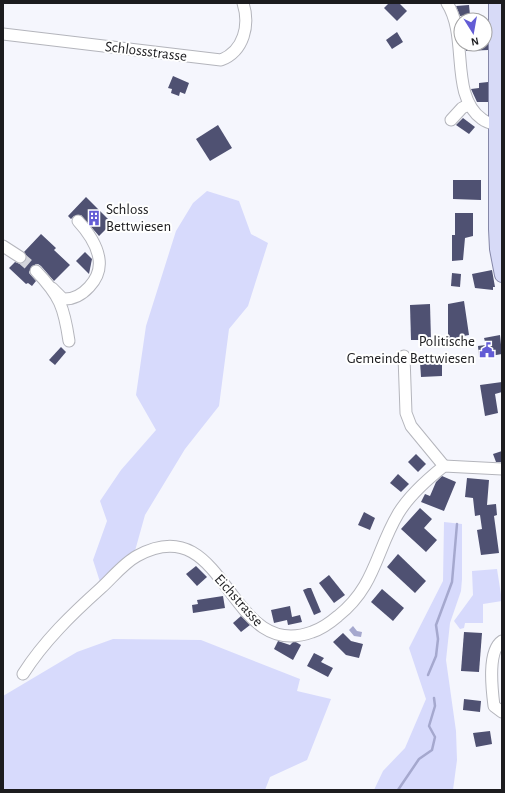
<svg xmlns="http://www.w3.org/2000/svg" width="505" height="793" font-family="'Alegreya Sans',sans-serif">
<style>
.green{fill:#d7dafc}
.water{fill:#a5a8ce}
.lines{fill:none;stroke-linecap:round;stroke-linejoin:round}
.stream{stroke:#a5a8ce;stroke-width:2.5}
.building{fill:#4f5172}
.minor-tunnel{stroke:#d4d5dc;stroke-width:11;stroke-dasharray:11 5.5;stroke-linecap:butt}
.minor-casing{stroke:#b4b5bc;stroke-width:13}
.major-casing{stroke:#8587a8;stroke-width:16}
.minor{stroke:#fff;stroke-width:11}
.major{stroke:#d7daf7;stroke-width:14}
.labels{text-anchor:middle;stroke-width:4;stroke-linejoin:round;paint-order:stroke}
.street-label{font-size:15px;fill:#1c1c1f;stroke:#fff}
.poi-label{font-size:15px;fill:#1c1c1f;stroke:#fff;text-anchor:start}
</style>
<rect width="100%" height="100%" fill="#f5f6fd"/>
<g class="green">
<polygon points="207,191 239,201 251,234 268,243 248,306 229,329 219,406 185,449 145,515 133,558 101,585 93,560 107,521 100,501 121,470 156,430 136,395 146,326 176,231 193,203"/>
<polygon points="444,522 462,524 462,579 461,591 450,623 446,660 456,731 457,760 453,790 374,790 383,771 405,748 426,699 409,648 443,581"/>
<polygon points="497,569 502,601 483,604 483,623 465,623 464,628 460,629 454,621 473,595 472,571"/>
<polygon points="113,639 201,640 300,679 297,691 331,699 307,760 270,777 265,790 3,790 3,696 77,652"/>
</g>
<polygon class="water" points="353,626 357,631 362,632 361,637 354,636 349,630"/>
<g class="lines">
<g class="stream">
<polyline points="428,675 436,656 438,639 436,625 452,582 457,524"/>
<polyline points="398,790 419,759 432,750 435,737 429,726 435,706 434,698"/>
</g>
</g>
<g class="building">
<polygon points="389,3 399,3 407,11 397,21 384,8"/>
<polygon points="469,5 470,15 460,16 456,6"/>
<polygon points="397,32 403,42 392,49 386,40"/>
<polygon points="466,44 488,44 488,50 466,51"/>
<polygon points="173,76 189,83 185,94 180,92 179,96 171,93 172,89 168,88"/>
<polygon points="488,82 488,102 477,102 471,89 479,88 479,83"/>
<polygon points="463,118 475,127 469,134 456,125"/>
<polygon points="218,125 232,148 210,161 196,139"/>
<polygon points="453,180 481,180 481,200 453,199"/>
<polygon points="86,197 112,223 99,236 81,215 74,216 71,219 68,216"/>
<polygon points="455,213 473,213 473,236 465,238 463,260 452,261 452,235 455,235"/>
<polygon points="41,234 56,248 54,250 70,265 54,281 41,266 38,264 32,266 29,273 36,281 32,286 28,283 26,284 9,268 15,262 20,264 26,261 27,257 24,252"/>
<polygon points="85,252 92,259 89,274 76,261"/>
<polygon points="492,270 495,287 493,287 493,290 475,288 472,274"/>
<polygon points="452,273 461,274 460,287 451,286"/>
<polygon points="464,301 469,335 458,337 459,345 451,347 448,339 448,304"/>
<polygon points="430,304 431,340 411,340 410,305"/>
<polygon points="500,335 502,354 479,358 478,346 486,345 484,338"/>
<polygon points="61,347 66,352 55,365 49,360"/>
<polygon points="442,361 442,376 421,377 420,362"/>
<polygon points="502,382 502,392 495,394 498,413 485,416 480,385"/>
<polygon points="502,451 502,462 496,462 493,454"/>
<polygon points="416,454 426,464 418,472 408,462"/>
<polygon points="398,474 409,484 401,492 390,483"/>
<polygon points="442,476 456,482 444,511 421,502 425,494 430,496 436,482"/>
<polygon points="467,478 489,480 487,505 496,504 497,515 494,516 499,553 481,555 477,530 482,529 480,515 475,516 473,498 465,497"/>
<polygon points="420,508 432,519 424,528 437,540 426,552 401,529"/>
<polygon points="364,512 375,518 370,530 358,525"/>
<polygon points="398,554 426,581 415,593 387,567"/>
<polygon points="196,566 207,577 197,586 186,574"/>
<polygon points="329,575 345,595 334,603 319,583"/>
<polygon points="308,588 311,588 321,612 314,615 303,590"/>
<polygon points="382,589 404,608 393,621 371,602"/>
<polygon points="223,596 225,608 193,613 192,605 198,604 197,600"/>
<polygon points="290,606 292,617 300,615 302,622 288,625 287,620 274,623 271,610"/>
<polygon points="241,616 250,625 241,632 233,623"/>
<polygon points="464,632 482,633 479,672 461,671"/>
<polygon points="343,633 351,641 363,644 359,658 346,655 333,642"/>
<polygon points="278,641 290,645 294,641 301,645 293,660 274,649"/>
<polygon points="314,653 324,658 321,662 333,668 328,677 307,666"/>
<polygon points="464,699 481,701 480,712 463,710"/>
<polygon points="490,731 492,744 476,747 473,733"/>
</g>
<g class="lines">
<polyline class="minor-tunnel" points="20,257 36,271"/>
<g class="minor-casing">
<g id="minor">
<path d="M 447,3 C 469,37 449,95 482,119 C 487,123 496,125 502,127"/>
<path d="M 3,34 L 221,60 C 244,51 250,25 243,3"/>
<polyline points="451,120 462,108 468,105"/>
<polyline points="3,246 20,257"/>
<path d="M 36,271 C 60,296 64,307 69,341"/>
<path d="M 52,288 L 63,299 C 82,300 102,279 99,259 C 97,244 88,232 78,221"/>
<polyline points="404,356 406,413 411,426 444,466"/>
<path d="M 502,641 C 487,651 492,690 494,706 L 502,712"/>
<path d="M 23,674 C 44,641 72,614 101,588 C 112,578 124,563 137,556 C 227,506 227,663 312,632 C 321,629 331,622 338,616 C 375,587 376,551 398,514 C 408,497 429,478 444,466 L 502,469"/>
</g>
</g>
<g class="major-casing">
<polyline id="major" points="496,3 496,229 497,249 502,275"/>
</g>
<use href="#minor" class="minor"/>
<use href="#major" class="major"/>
</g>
<defs>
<g id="building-bare" transform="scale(1.2)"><path d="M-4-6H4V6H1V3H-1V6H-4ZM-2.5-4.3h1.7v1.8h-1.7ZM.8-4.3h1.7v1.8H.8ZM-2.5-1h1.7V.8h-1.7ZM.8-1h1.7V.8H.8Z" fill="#635cd5" stroke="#fff" stroke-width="2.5" paint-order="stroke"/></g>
<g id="civic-bare" transform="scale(1.2)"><path d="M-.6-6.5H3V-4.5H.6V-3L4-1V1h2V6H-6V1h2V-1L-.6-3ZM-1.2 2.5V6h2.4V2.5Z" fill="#635cd5" stroke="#fff" stroke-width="2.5" paint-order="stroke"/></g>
</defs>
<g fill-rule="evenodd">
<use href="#building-bare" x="94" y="218"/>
<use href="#civic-bare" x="487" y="350"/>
</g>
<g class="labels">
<g class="street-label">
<text transform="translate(146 51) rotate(7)" y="5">Schlossstrasse</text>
<text transform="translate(239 600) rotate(48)" y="5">Eichstrasse</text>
</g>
<g class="poi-label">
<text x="106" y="214">Schloss<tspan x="106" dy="17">Bettwiesen</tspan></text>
<text x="475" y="346" text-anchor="end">Politische<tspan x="475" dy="17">Gemeinde Bettwiesen</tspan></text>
</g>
</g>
<rect width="505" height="793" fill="none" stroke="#1c1c1f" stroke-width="8"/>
<g transform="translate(473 32) rotate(169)"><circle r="19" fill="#ffffff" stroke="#a4a4a5"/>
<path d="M0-3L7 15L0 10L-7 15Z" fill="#635cd5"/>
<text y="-6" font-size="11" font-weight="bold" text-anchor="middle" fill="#1c1c1f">N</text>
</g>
</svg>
